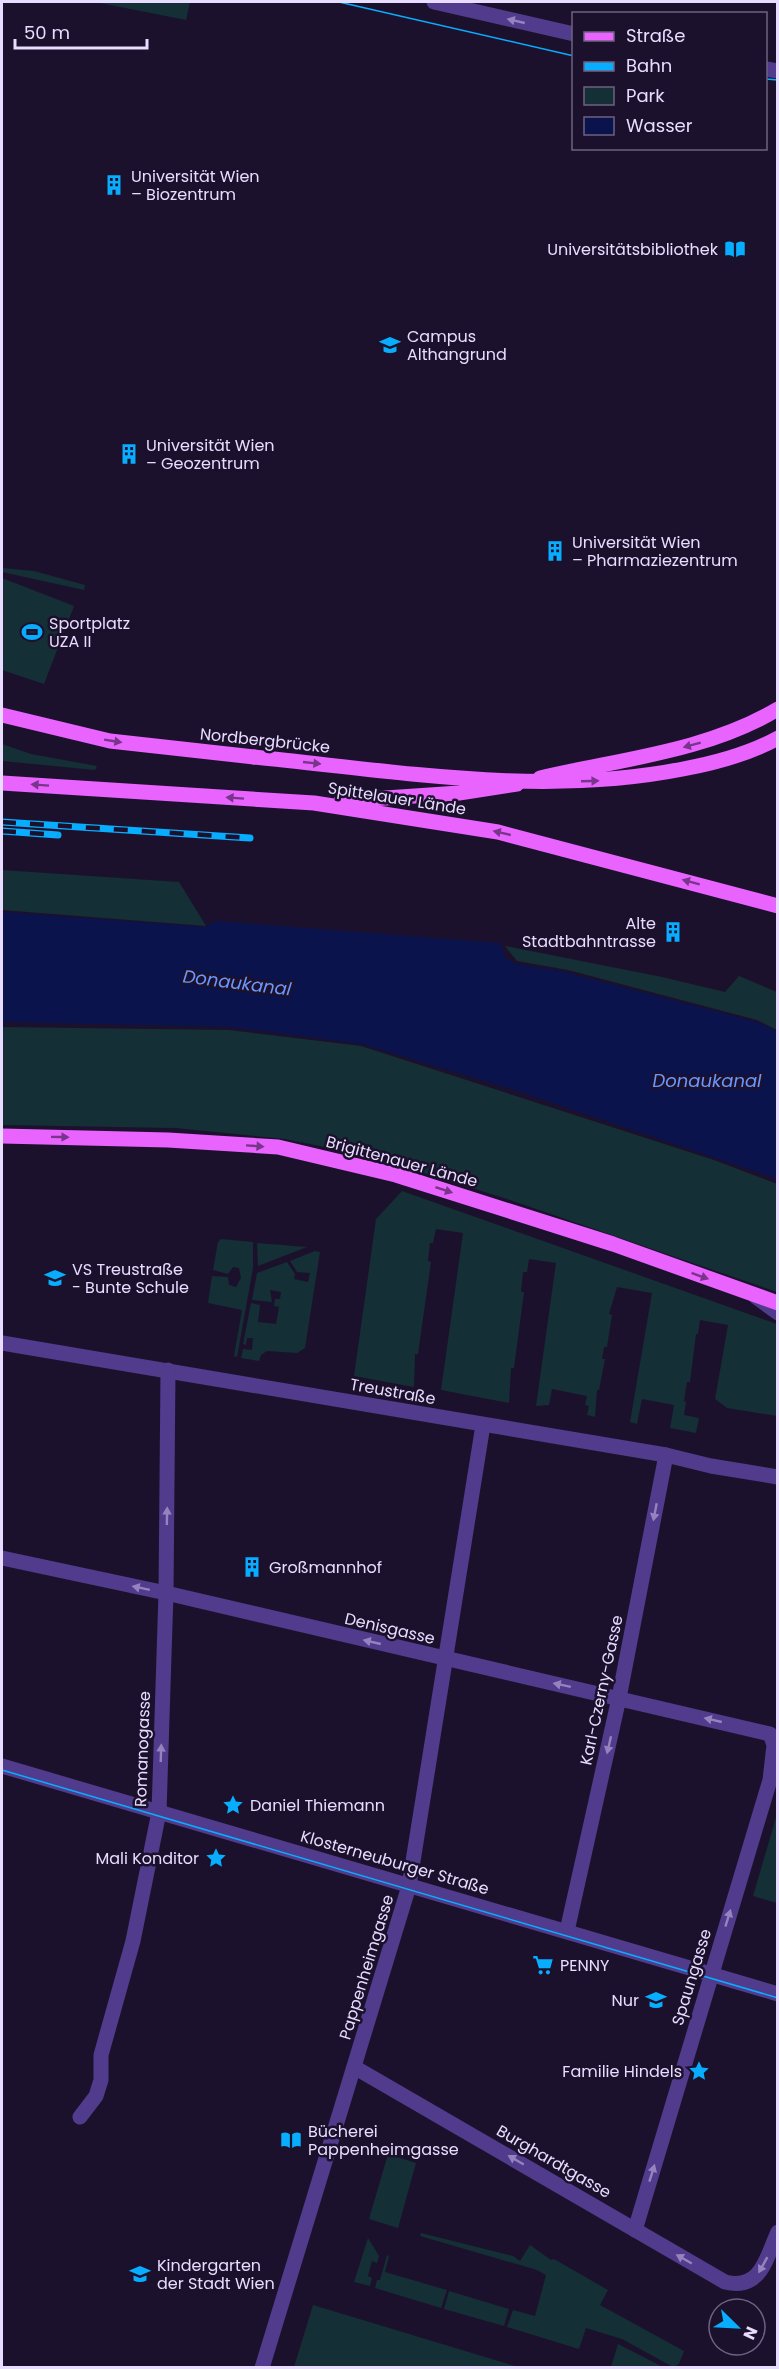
<svg xmlns="http://www.w3.org/2000/svg" width="779" height="2369" font-family="Poppins,sans-serif">
<style>
.green{fill:#142f36}
.water{fill:#0a134c}
.lines{fill:none;stroke-linecap:round;stroke-linejoin:round}
.minor{stroke:#513b8c;stroke-width:15}
.major{stroke:#e963ff;stroke-width:15}
.tram{stroke:#08adff;stroke-width:1.5}
.rail-casing{stroke:#08adff;stroke-width:7}
.rail{stroke:#1c112c;stroke-width:4.5;stroke-dasharray:14;stroke-linecap:butt}
.major-bridge{stroke:#e963ff;stroke-width:15}
.oneway{fill:#9583c0}
.oneway2{fill:#78368b}
.labels{text-anchor:middle;stroke-width:5;stroke-linejoin:round;paint-order:stroke}
.poi-label{font-size:16px;fill:#e8dcff;stroke:#1c112c;text-anchor:start}
.street-label{font-size:16px;fill:#e8dcff;stroke:#1c112c}
.water-label{font-size:18px;font-style:italic;fill:#6a97ff;stroke:#1c112c}
</style>
<rect width="100%" height="100%" fill="#1c112c"/>
<g class="green">
<polygon points="95,2 190,2 186,20"/>
<polygon points="2,568 34,571 85,585 84,590 2,572"/>
<polygon points="2,578 74,606 44,684 2,670"/>
<polygon points="2,744 31,754 97,766 95,770 2,761"/>
<polygon points="2,870 179,882 206,926 2,910"/>
<polygon points="505,946 662,977 725,992 739,976 777,992 777,1030 757,1020 568,970 517,961"/>
<polygon points="2,1027 229,1030 361,1046 714,1160 777,1184 777,1292 507,1199 395,1164 335,1149 285,1139 175,1128 2,1125"/>
<polygon points="402,1191 777,1324 777,1416 727,1408 715,1399 728,1325 700,1320 698,1334 696,1334 690,1382 687,1382 684,1401 686,1402 684,1415 699,1418 696,1433 670,1428 674,1405 642,1399 637,1424 630,1422 652,1293 617,1287 609,1314 612,1315 607,1347 604,1347 602,1359 605,1359 599,1390 597,1390 595,1417 587,1415 589,1406 585,1405 587,1396 552,1389 549,1405 536,1406 556,1263 529,1259 527,1272 523,1272 521,1292 524,1292 514,1368 511,1368 509,1403 441,1390 463,1233 436,1229 433,1243 430,1243 428,1261 431,1262 418,1354 415,1354 414,1387 354,1376 376,1219"/>
<polygon points="221,1239 253,1242 253,1268 237,1357 234,1356 242,1310 208,1303 212,1276 228,1277 229,1285 236,1287 241,1278 239,1268 233,1267 228,1274 213,1270 218,1242"/>
<polygon points="257,1243 307,1247 258,1266"/>
<polygon points="315,1251 320,1252 305,1348 297,1353 267,1351 261,1355 259,1361 241,1358 243,1349 252,1350 253,1338 247,1338 246,1345 243,1344 251,1303 260,1305 258,1322 276,1324 279,1307 274,1306 275,1299 280,1299 281,1292 270,1290 272,1302 252,1300 257,1273 287,1262 295,1274 294,1279 308,1282 310,1273 297,1272 290,1261"/>
<polygon points="777,1814 778,1903 777,1903 753,1896"/>
<polygon points="388,2154 416,2163 398,2228 369,2219"/>
<polygon points="421,2233 513,2256 520,2261 530,2245 551,2260 554,2259 608,2290 600,2305 684,2351 679,2364 673,2367 622,2339 586,2328 579,2349 507,2327 513,2310 535,2316 546,2275 537,2270 420,2236"/>
<polygon points="368,2238 379,2256 377,2263 372,2261 368,2276 372,2278 370,2286 354,2282"/>
<polygon points="387,2255 389,2256 385,2272 447,2290 441,2308 375,2288 377,2280 380,2280"/>
<polygon points="449,2291 509,2309 504,2326 444,2309"/>
<polygon points="313,2305 518,2367 294,2367"/>
<polygon points="618,2344 663,2367 611,2367"/>
</g>
<polygon class="water" points="2,912 205,927 216,921 500,943 506,958 516,964 561,971 757,1022 777,1031 777,1179 517,1091 362,1044 230,1027 2,1022"/>
<g class="lines">
<g class="minor">
<polyline points="434,2 574,34"/>
<polyline points="766,69 778,71"/>
<polyline points="756,1297 778,1313"/>
<polyline points="2,1343 666,1455 711,1466 778,1477"/>
<polyline points="2,1558 166,1593 770,1734 774,1745 770,1780 635,2230"/>
<polyline points="2,1766 778,1994"/>
<polyline points="567,1931 619,1698 666,1455"/>
<path d="M 354,2067 L 725,2282 C 761,2291 766,2258 778,2232"/>
<polyline points="80,2117 96,2096 101,2080 101,2055 133,1941 159,1812 166,1593 168,1370"/>
<polyline points="262,2368 409,1886 483,1425"/>
</g>
<g class="major">
<polyline points="2,715 110,741 254,757"/>
<path d="M 540,778 C 620,759 705,752 778,709"/>
<polyline points="2,783 314,803 498,832 778,906"/>
<polyline points="341,801 459,793 517,784"/>
<polyline points="2,1136 168,1140 278,1147 396,1175 613,1244 778,1303"/>
</g>
<g class="tram">
<polyline points="339,2 574,56"/>
<polyline points="766,79 778,80"/>
<polyline points="2,1770 778,1998"/>
</g>
<g class="rail-casing">
<g id="rail">
<polyline points="2,822 250,838"/>
<polyline points="2,831 58,835"/>
</g>
</g>
<use href="#rail" class="rail"/>
<path class="major-bridge" d="M 254,757 C 395,771 542,797 683,769 C 715,763 749,754 778,738"/>
</g>
<defs><path id="oneway-solid" d="M-6-.8H1V-3.2L6.5 0L1 3.2V.8H-6Z" transform="scale(1.5)"/></defs>
<g class="oneway">
<use href="#oneway-solid" transform="translate(516 21) rotate(-167)"/>
<use href="#oneway-solid" transform="translate(655 1512) rotate(101)"/>
<use href="#oneway-solid" transform="translate(167 1516) rotate(-89)"/>
<use href="#oneway-solid" transform="translate(141 1588) rotate(-168)"/>
<use href="#oneway-solid" transform="translate(372 1642) rotate(-167)"/>
<use href="#oneway-solid" transform="translate(562 1685) rotate(-168)"/>
<use href="#oneway-solid" transform="translate(713 1720) rotate(-167)"/>
<use href="#oneway-solid" transform="translate(609 1745) rotate(103)"/>
<use href="#oneway-solid" transform="translate(161 1753) rotate(-88)"/>
<use href="#oneway-solid" transform="translate(728 1918) rotate(-73)"/>
<use href="#oneway-solid" transform="translate(516 2160) rotate(-150)"/>
<use href="#oneway-solid" transform="translate(652 2173) rotate(-73)"/>
<use href="#oneway-solid" transform="translate(684 2259) rotate(-150)"/>
<use href="#oneway-solid" transform="translate(763 2265) rotate(119)"/>
</g>
<g class="oneway2">
<use href="#oneway-solid" transform="translate(113 741) rotate(9)"/>
<use href="#oneway-solid" transform="translate(692 745) rotate(165)"/>
<use href="#oneway-solid" transform="translate(312 763) rotate(6)"/>
<use href="#oneway-solid" transform="translate(590 781) rotate(-2)"/>
<use href="#oneway-solid" transform="translate(40 785) rotate(-176)"/>
<use href="#oneway-solid" transform="translate(235 798) rotate(-176)"/>
<use href="#oneway-solid" transform="translate(502 833) rotate(-167)"/>
<use href="#oneway-solid" transform="translate(691 882) rotate(-165)"/>
<use href="#oneway-solid" transform="translate(60 1137) rotate(1)"/>
<use href="#oneway-solid" transform="translate(255 1146) rotate(4)"/>
<use href="#oneway-solid" transform="translate(444 1190) rotate(18)"/>
<use href="#oneway-solid" transform="translate(700 1276) rotate(20)"/>
</g>
<defs>
<g id="building-bare" transform="scale(1.62)"><path d="M-4-6H4V6H1V3H-1V6H-4ZM-2.5-4.3h1.7v1.8h-1.7ZM.8-4.3h1.7v1.8H.8ZM-2.5-1h1.7V.8h-1.7ZM.8-1h1.7V.8H.8Z" fill="#08adff" stroke="#1c112c" stroke-width="2.5" paint-order="stroke"/></g>
<g id="library-bare" transform="scale(1.62)"><path d="M-6-4Q-3-5.5-.7-3.5V5Q-3 3-6 4ZM6-4Q3-5.5 .7-3.5V5Q3 3 6 4Z" fill="#08adff" stroke="#1c112c" stroke-width="2.5" paint-order="stroke"/></g>
<g id="university-bare" transform="scale(1.62)"><path d="M0-5L7-2L0 1L-7-2ZM-4 1L0 2.5L4 1V4Q0 6-4 4Z" fill="#08adff" stroke="#1c112c" stroke-width="2.5" paint-order="stroke"/></g>
<g id="stadium-bare" transform="scale(1.62)"><path d="M0-5a6.5 5 0 1 0 0 10a6.5 5 0 1 0 0-10ZM-3.5-1.8h7v3.6h-7Z" fill="#08adff" stroke="#1c112c" stroke-width="2.5" paint-order="stroke"/></g>
<g id="school-bare" transform="scale(1.62)"><path d="M0-5L7-2L0 1L-7-2ZM-4 1L0 2.5L4 1V4Q0 6-4 4Z" fill="#08adff" stroke="#1c112c" stroke-width="2.5" paint-order="stroke"/></g>
<g id="sight-bare" transform="scale(1.62)"><path d="M0-6L1.8-2.2L6-1.7L2.9 1.2L3.7 5.4L0 3.3L-3.7 5.4L-2.9 1.2L-6-1.7L-1.8-2.2Z" fill="#08adff" stroke="#1c112c" stroke-width="2.5" paint-order="stroke"/></g>
<g id="supermarket-bare" transform="scale(1.62)"><path d="M-6-5.5h2.5l.6 2H6L4.5 2H-2.5L-4.4-4H-6ZM-1.5 3.2a1.3 1.3 0 1 0 .1 0ZM3 3.2a1.3 1.3 0 1 0 .1 0Z" fill="#08adff" stroke="#1c112c" stroke-width="2.5" paint-order="stroke"/></g>
</defs>
<g fill-rule="evenodd">
<use href="#building-bare" x="114" y="185"/>
<use href="#library-bare" x="735" y="249"/>
<use href="#university-bare" x="390" y="345"/>
<use href="#building-bare" x="129" y="454"/>
<use href="#building-bare" x="555" y="551"/>
<use href="#stadium-bare" x="32" y="632"/>
<use href="#building-bare" x="673" y="932"/>
<use href="#school-bare" x="55" y="1278"/>
<use href="#building-bare" x="252" y="1567"/>
<use href="#sight-bare" x="233" y="1805"/>
<use href="#sight-bare" x="216" y="1858"/>
<use href="#supermarket-bare" x="543" y="1965"/>
<use href="#school-bare" x="656" y="2000"/>
<use href="#sight-bare" x="699" y="2071"/>
<use href="#library-bare" x="291" y="2140"/>
<use href="#school-bare" x="140" y="2274"/>
</g>
<g class="labels">
<g class="poi-label">
<text x="131" y="182">Universität Wien<tspan x="131" dy="18">– Biozentrum</tspan></text>
<text x="718" y="255" text-anchor="end">Universitätsbibliothek</text>
<text x="407" y="342">Campus<tspan x="407" dy="18">Althangrund</tspan></text>
<text x="146" y="451">Universität Wien<tspan x="146" dy="18">– Geozentrum</tspan></text>
<text x="572" y="548">Universität Wien<tspan x="572" dy="18">– Pharmaziezentrum</tspan></text>
<text x="49" y="629">Sportplatz<tspan x="49" dy="18">UZA II</tspan></text>
<text x="656" y="929" text-anchor="end">Alte<tspan x="656" dy="18">Stadtbahntrasse</tspan></text>
<text x="72" y="1275">VS Treustraße<tspan x="72" dy="18">- Bunte Schule</tspan></text>
<text x="269" y="1573">Großmannhof</text>
<text x="250" y="1811">Daniel Thiemann</text>
<text x="199" y="1864" text-anchor="end">Mali Konditor</text>
<text x="560" y="1971">PENNY</text>
<text x="639" y="2006" text-anchor="end">Nur</text>
<text x="682" y="2077" text-anchor="end">Familie Hindels</text>
<text x="308" y="2137">Bücherei<tspan x="308" dy="18">Pappenheimgasse</tspan></text>
<text x="157" y="2271">Kindergarten<tspan x="157" dy="18">der Stadt Wien</tspan></text>
</g>
<g class="street-label">
<text transform="translate(265 740) rotate(6)" y="6">Nordbergbrücke</text>
<text transform="translate(397 798) rotate(9)" y="6">Spittelauer Lände</text>
<text transform="translate(402 1161) rotate(15)" y="6">Brigittenauer Lände</text>
<text transform="translate(393 1391) rotate(10)" y="6">Treustraße</text>
<text transform="translate(390 1628) rotate(13)" y="6">Denisgasse</text>
<text transform="translate(601 1690) rotate(-78)" y="6">Karl-Czerny-Gasse</text>
<text transform="translate(142 1749) rotate(-88)" y="6">Romanogasse</text>
<text transform="translate(395 1862) rotate(16)" y="6">Klosterneuburger Straße</text>
<text transform="translate(366 1967) rotate(-73)" y="6">Pappenheimgasse</text>
<text transform="translate(691 1977) rotate(-73)" y="6">Spaungasse</text>
<text transform="translate(554 2161) rotate(30)" y="6">Burghardtgasse</text>
</g>
<g class="water-label">
<text transform="translate(237 983) rotate(7)" y="6">Donaukanal</text>
<text x="707" y="1087">Donaukanal</text>
</g>
</g>
<rect width="779" height="2369" fill="none" stroke="#e8dcff" stroke-width="6"/>
<rect x="572" y="12" width="195" height="138" fill="#1c112c" stroke="#6e6280" stroke-width="1.5"/>
<rect x="584" y="32" width="30" height="9" fill="#e963ff" stroke="#6e6280" stroke-width="1.5"/>
<text x="626" y="42" font-size="18" fill="#e8dcff">Straße</text>
<rect x="584" y="62" width="30" height="9" fill="#08adff" stroke="#6e6280" stroke-width="1.5"/>
<text x="626" y="72" font-size="18" fill="#e8dcff">Bahn</text>
<rect x="584" y="87" width="30" height="18" fill="#142f36" stroke="#6e6280" stroke-width="1.5"/>
<text x="626" y="102" font-size="18" fill="#e8dcff">Park</text>
<rect x="584" y="117" width="30" height="18" fill="#0a134c" stroke="#6e6280" stroke-width="1.5"/>
<text x="626" y="132" font-size="18" fill="#e8dcff">Wasser</text>
<g transform="translate(737 2327) rotate(114)"><circle r="28" fill="#1c112c" stroke="#6e6280" stroke-width="1.5"/>
<path d="M0-4.5L10 22L0 15L-10 22Z" fill="#08adff"/>
<text y="-9" font-size="16" font-weight="bold" text-anchor="middle" fill="#e8dcff">N</text>
</g>
<path d="M15 39v9h132v-9" fill="none" stroke="#e8dcff" stroke-width="3"/>
<text x="24" y="39" font-size="18" fill="#e8dcff" stroke="#1c112c" stroke-width="4.5" paint-order="stroke">50 m</text>
</svg>
